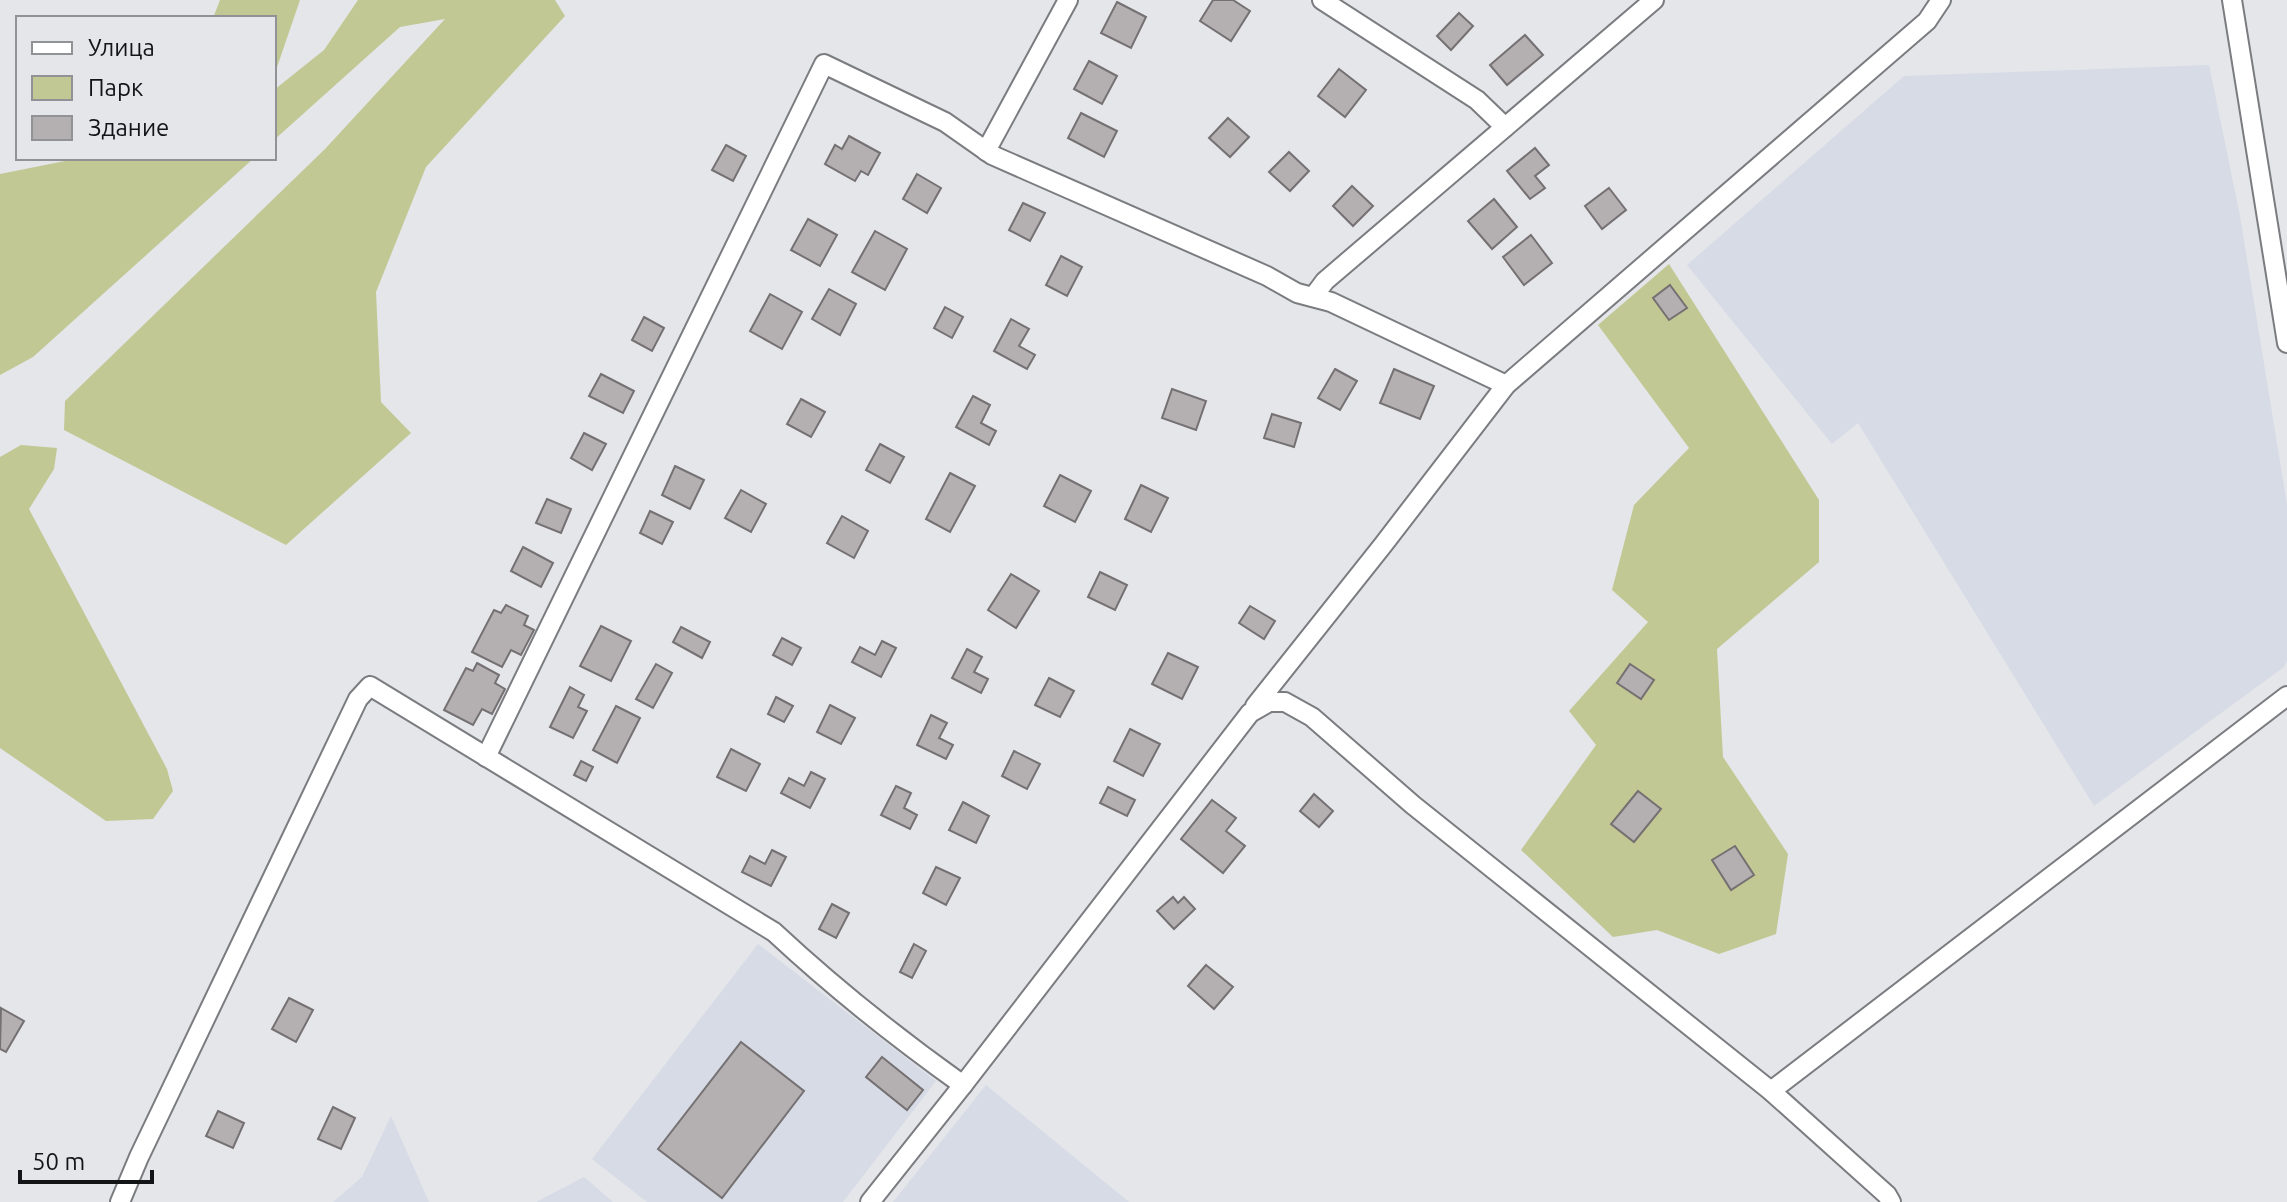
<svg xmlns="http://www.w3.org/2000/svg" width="2287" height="1202" font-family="Ubuntu,sans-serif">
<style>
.built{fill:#d6dbe6}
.green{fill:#c2c893}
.building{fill:#b4afb1;stroke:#757072;stroke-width:2}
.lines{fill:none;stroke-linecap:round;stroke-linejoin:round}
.street-casing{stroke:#7b7c80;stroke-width:22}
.street{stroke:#fff;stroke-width:18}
</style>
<rect width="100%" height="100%" fill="#e4e6ea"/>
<g class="built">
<polygon points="2209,65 2240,216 2287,505 2287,661 2284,667 2094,806 1858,423 1832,444 1687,265 1904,76"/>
<polygon points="758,944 936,1081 843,1202 647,1202 592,1159"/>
<polygon points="986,1085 1129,1202 893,1202"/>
<polygon points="391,1116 429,1202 333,1202 362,1177"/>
<polygon points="584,1177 613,1202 536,1202"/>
</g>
<g class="green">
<polygon points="220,0 300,0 274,76 274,18 213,18"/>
<polygon points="358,0 555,0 565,16 426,167 376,292 381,402 411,433 286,545 64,430 65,401 325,149 445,19 400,27 274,140 274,90 324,50"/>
<polygon points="80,158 254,158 33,357 0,375 0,174"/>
<polygon points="1669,264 1819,500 1819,562 1717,649 1723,757 1788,854 1776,934 1719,954 1657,930 1613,937 1521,850 1596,745 1569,711 1648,622 1612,590 1634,505 1689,448 1598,325"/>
<polygon points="21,445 57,448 54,469 29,509 167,769 173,791 153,819 106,821 0,748 0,457"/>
</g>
<g class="building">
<polygon points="1213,0 1233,0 1250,11 1231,41 1200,21"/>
<polygon points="1117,2 1146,17 1131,48 1101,33"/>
<polygon points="1459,13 1473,26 1451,50 1437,36"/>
<polygon points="1525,35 1543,55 1507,85 1490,65"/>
<polygon points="1089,61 1117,76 1102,104 1074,89"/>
<polygon points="1339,69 1366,90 1345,117 1318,96"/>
<polygon points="1081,113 1117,131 1104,157 1068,138"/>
<polygon points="1228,118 1249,137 1230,157 1209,138"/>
<polygon points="849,136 880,153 868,175 861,171 855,181 825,164 835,145 842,149"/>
<polygon points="726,145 746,156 733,181 712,170"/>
<polygon points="1535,148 1549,165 1535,176 1545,188 1530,199 1507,171"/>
<polygon points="1289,152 1309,171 1290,191 1269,172"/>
<polygon points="917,174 941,188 927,213 903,199"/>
<polygon points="1352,186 1373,206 1353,226 1333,206"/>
<polygon points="1609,188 1626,210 1602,229 1585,206"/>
<polygon points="1494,199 1517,227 1492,249 1468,221"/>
<polygon points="1023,203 1045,213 1030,241 1009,230"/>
<polygon points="808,219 837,235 820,266 791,250"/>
<polygon points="875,231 907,249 885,290 852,272"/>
<polygon points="1531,235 1552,263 1524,285 1503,257"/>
<polygon points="1061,256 1082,267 1067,296 1046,285"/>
<polygon points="1670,285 1687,308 1669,320 1653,298"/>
<polygon points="829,289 856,304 840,335 812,319"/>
<polygon points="770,294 802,312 782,349 750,331"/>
<polygon points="945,307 963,317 952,338 934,328"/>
<polygon points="644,317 664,328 652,351 632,340"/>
<polygon points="1011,319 1029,329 1019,346 1035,355 1027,369 994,351"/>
<polygon points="1335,369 1357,381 1340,410 1318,398"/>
<polygon points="1394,369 1434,386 1420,419 1380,403"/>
<polygon points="601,374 634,391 623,413 589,396"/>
<polygon points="1172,389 1206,401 1196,430 1162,418"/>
<polygon points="973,396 990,405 981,423 996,431 989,445 956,427"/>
<polygon points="801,399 825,412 811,437 787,424"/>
<polygon points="1272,414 1301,423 1294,447 1264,438"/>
<polygon points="584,433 606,444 592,470 571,458"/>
<polygon points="880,444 904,457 890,483 866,470"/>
<polygon points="675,466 704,480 690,509 662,495"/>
<polygon points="950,473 975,486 950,532 926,519"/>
<polygon points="1060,475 1091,491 1075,522 1044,506"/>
<polygon points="1141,485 1168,498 1151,532 1125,519"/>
<polygon points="741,490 766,504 751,532 725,518"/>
<polygon points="547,499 571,509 561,533 536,523"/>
<polygon points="650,511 673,522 662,544 640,533"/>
<polygon points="842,516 868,531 854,558 827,543"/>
<polygon points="523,547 553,563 541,587 511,571"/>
<polygon points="1100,572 1127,585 1115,610 1088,597"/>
<polygon points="1011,574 1039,591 1016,628 988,610"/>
<polygon points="506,605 528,616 524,625 534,630 521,655 511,650 502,667 472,652 494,610 501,613"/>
<polygon points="1250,606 1275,621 1264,639 1239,623"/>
<polygon points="601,626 631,641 611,681 580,666"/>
<polygon points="681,627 710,642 702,658 673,642"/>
<polygon points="782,638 801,648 792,665 773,655"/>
<polygon points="882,641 896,648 881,677 852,662 860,647 875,655"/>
<polygon points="967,649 982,657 974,672 988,679 981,693 952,678"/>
<polygon points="1168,653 1198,667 1182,699 1152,684"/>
<polygon points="477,663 499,675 495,683 505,689 492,714 482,709 473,725 444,710 466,668 473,671"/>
<polygon points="656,664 672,673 653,708 636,699"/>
<polygon points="1630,664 1654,680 1641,699 1617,683"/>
<polygon points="1049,678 1074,691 1060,717 1035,705"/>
<polygon points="570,687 584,695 578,707 587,711 573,738 550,727"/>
<polygon points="776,697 793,706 784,722 768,714"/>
<polygon points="830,705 855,718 841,744 817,732"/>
<polygon points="616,706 640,718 617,763 593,750"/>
<polygon points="931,715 947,723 939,738 953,745 946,759 917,745"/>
<polygon points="1130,729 1160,744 1143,776 1114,761"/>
<polygon points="731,749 760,764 746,791 717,777"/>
<polygon points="1014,751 1040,764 1027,789 1002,776"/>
<polygon points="581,761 593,767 586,781 574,775"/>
<polygon points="811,772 825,779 810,808 781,793 789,778 804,786"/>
<polygon points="896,786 911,793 904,808 917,815 910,829 881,815"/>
<polygon points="1108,787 1135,800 1127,816 1100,803"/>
<polygon points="1638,791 1661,809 1634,842 1611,824"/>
<polygon points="1314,794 1333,811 1319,827 1300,811"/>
<polygon points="1212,800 1236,818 1226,831 1245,846 1223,873 1181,839"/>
<polygon points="963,802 989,816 976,843 949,830"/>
<polygon points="1735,846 1754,875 1731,890 1712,860"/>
<polygon points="772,850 786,857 771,886 742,872 750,856 765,864"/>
<polygon points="936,867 960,878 946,905 923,893"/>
<polygon points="1173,897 1178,903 1184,897 1195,909 1174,929 1157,911"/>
<polygon points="832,904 849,913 836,938 819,929"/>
<polygon points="914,944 926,951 912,978 900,972"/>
<polygon points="1206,965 1233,987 1214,1009 1188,986"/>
<polygon points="289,998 313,1010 296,1042 272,1029"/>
<polygon points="1,1008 24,1021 6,1052 0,1049"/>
<polygon points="741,1042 804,1091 722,1198 658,1149"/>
<polygon points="882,1057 923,1090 907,1110 866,1077"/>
<polygon points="333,1107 355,1118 341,1149 318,1139"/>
<polygon points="218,1111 244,1123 233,1148 206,1136"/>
</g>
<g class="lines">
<g class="street-casing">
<g id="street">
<polyline points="1322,0 1477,100 1505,127"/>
<polyline points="2232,0 2287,343"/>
<polyline points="986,151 1068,0"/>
<polyline points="1313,297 1325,281 1654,0"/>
<polyline points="1255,706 1383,545 1506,385 1927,21 1941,0"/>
<polyline points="486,757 824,64 945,122 992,155 1267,276 1297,293 1331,302 1506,385"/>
<polyline points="1771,1091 2287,696"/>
<path d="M 120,1202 L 139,1157 L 358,699 L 370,686 L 774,932 C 833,987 897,1038 963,1085"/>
<polyline points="870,1202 963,1085 1250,713 1269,702 1285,702 1312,717 1413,805 1771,1091 1887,1195 1891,1202"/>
</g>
</g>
<use href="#street" class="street"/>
</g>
<rect x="16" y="16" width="260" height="144" fill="#e4e6ea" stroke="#909295" stroke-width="2"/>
<rect x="32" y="42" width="40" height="12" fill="#ffffff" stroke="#909295" stroke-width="2"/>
<text x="88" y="56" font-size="24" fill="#131415">Улица</text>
<rect x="32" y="76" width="40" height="24" fill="#c2c893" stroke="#909295" stroke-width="2"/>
<text x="88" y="96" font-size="24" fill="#131415">Парк</text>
<rect x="32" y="116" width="40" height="24" fill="#b4afb1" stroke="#909295" stroke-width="2"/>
<text x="88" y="136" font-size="24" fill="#131415">Здание</text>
<path d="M20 1170v12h132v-12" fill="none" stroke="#131415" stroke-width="4"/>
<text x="32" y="1170" font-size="24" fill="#131415" stroke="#e4e6ea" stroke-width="6" paint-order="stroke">50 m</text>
</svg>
